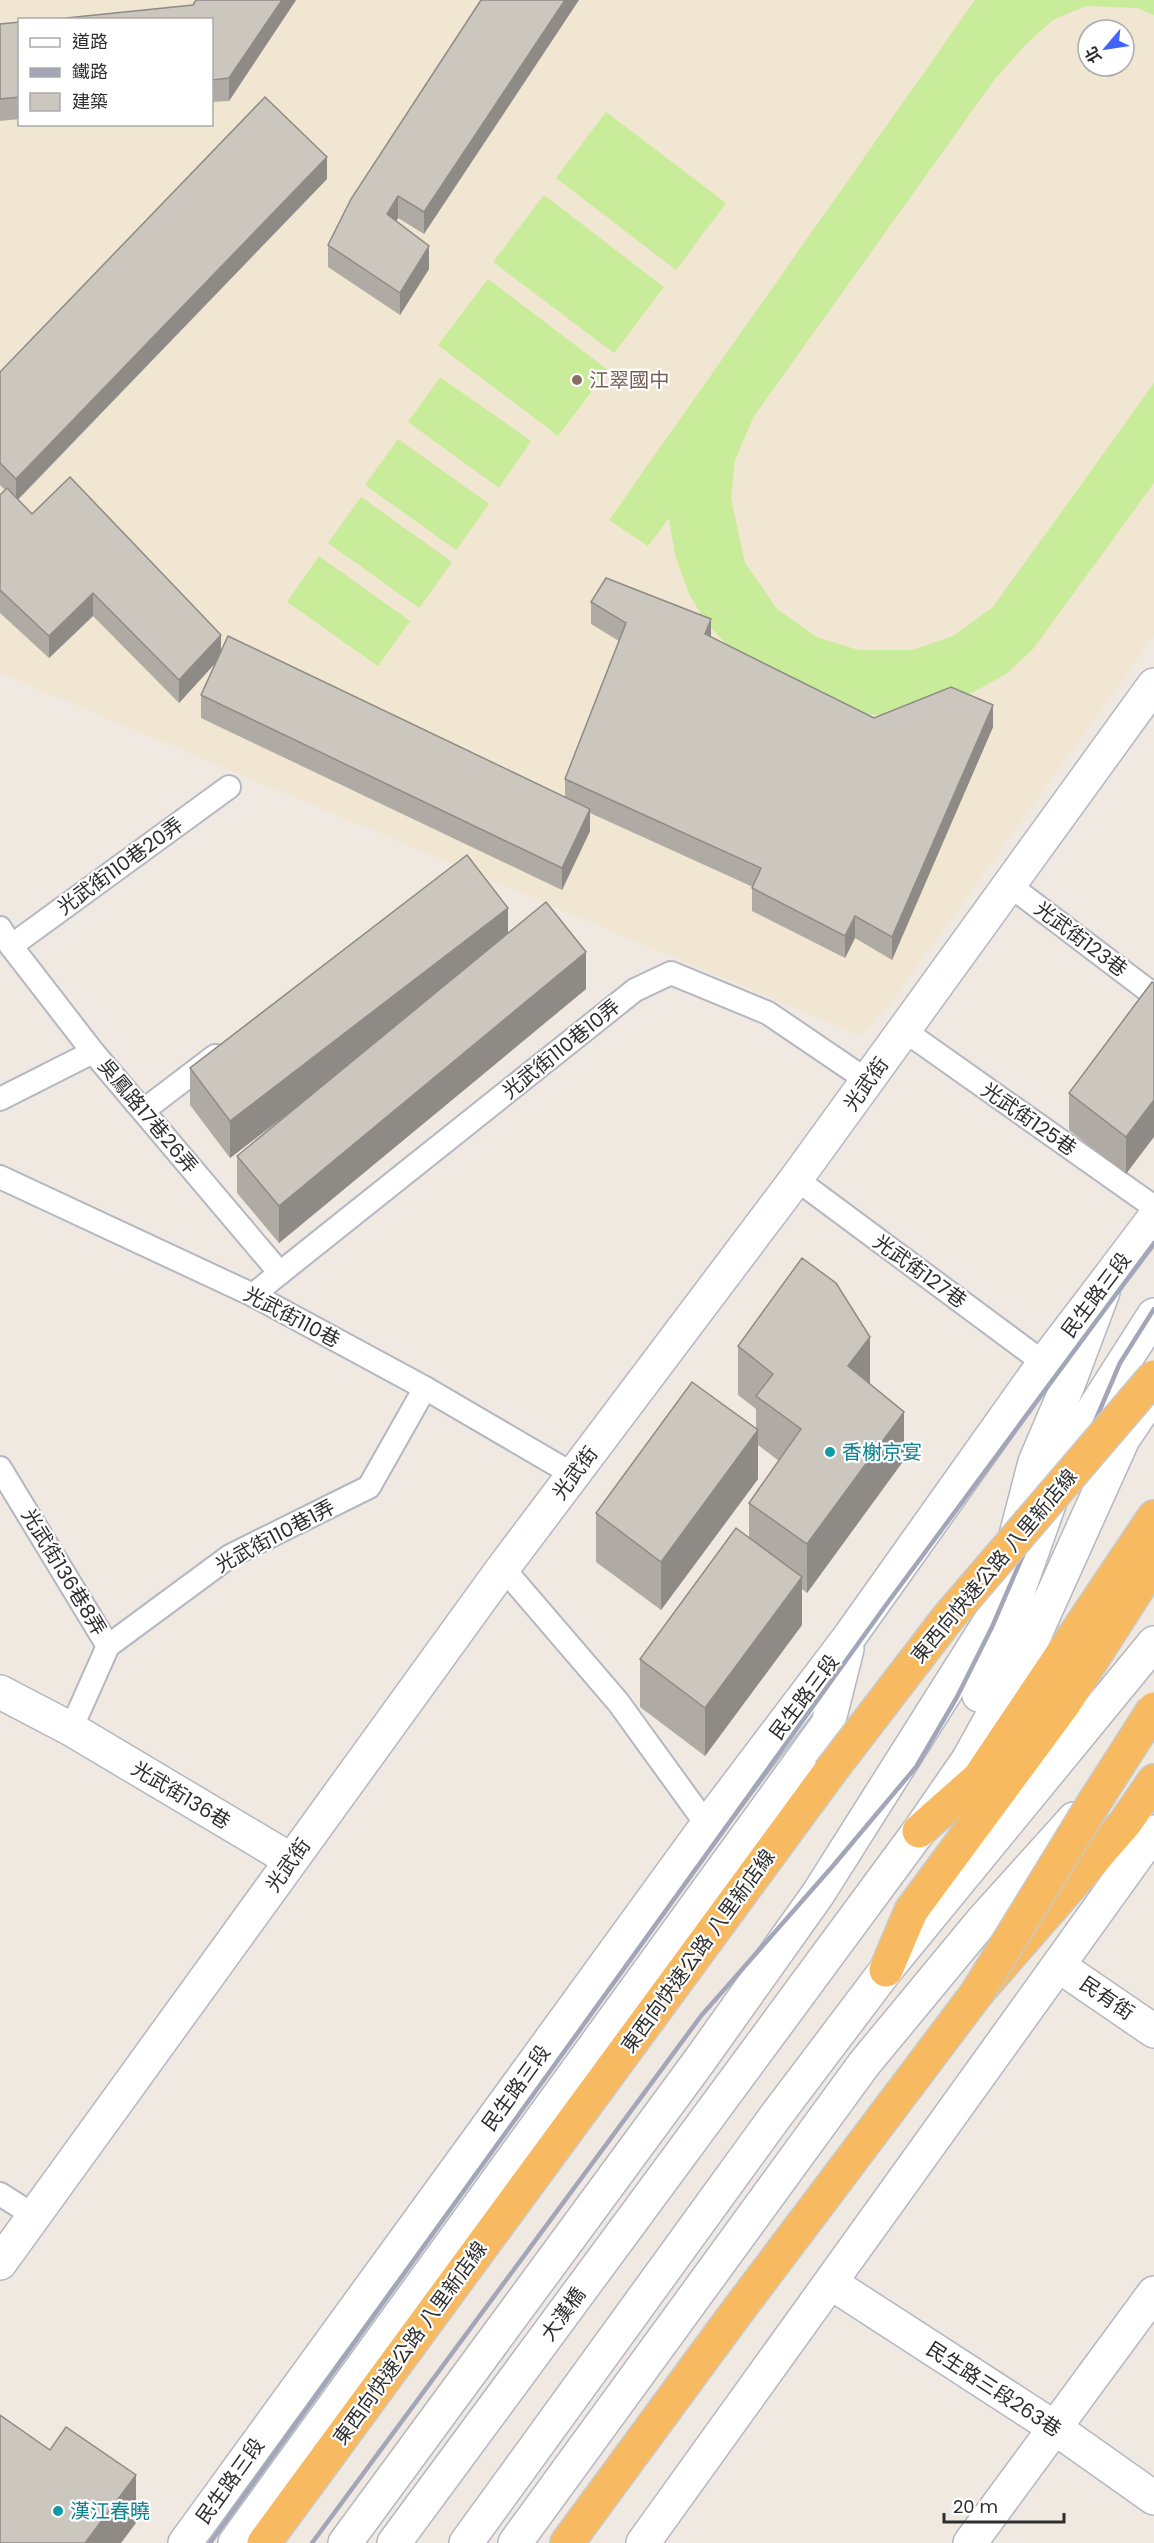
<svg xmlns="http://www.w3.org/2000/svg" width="1154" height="2543" font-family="Poppins,'Noto Sans TC',sans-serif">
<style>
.education{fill:#f0e6d1;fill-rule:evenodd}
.pitch{fill:#c9ec9a}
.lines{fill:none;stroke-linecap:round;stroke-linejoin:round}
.service-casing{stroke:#b4b7c1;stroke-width:26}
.minor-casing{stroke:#b4b7c1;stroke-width:36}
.tertiary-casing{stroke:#b4b7c1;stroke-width:36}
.secondary-casing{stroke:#b4b7c1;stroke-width:36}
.trunk-casing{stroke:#c9c9c9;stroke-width:36}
.service{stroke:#fff;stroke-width:22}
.minor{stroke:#fff;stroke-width:33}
.tertiary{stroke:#fff;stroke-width:33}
.secondary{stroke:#fff;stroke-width:33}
.trunk{stroke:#f8ba60;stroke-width:33}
.rail{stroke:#a3a6b8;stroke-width:4.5}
.trunk-bridge-casing{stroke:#c9c9c9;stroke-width:36;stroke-linecap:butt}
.trunk-bridge{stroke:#f8ba60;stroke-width:33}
.wall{fill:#afaba4}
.shaded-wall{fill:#8e8b86}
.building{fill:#cbc7bf;stroke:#8e8b86;stroke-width:1.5}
.education-dot{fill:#8d6e63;stroke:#fff;stroke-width:2}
.culture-dot{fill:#0f9aa8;stroke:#fff;stroke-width:2}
.labels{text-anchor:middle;stroke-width:4.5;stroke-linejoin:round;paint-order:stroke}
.education-label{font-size:20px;fill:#785e54;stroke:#fff;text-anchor:start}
.street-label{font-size:20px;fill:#2e2e2e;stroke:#fff}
.culture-label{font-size:20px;fill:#0d838f;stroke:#fff;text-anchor:start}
</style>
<rect width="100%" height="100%" fill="#efe9e1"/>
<path class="education" d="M 0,0 L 1154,0 L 1154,636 L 893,1000 L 861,1036 L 0,673 ZM 20,20 L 212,20 L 212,124 L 20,124 ZM 1088,30 L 1124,30 L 1124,66 L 1088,66 Z"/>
<g class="pitch">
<polygon points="975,0 1154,0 1154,15 1137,8 1086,6 1053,20 1025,45 994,80 754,416 735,460 731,498 745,563 777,609 817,637 858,650 912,650 953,636 993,607 1154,383 1154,483 1033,649 1006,674 961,699 889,715 854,714 749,669 705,621 689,594 675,555 669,518 648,546 609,520"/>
<polygon points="606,112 726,203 676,270 556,178"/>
<polygon points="544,195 664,287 614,353 493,262"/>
<polygon points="488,279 608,370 558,436 438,345"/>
<polygon points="440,377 531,441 499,488 408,422"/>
<polygon points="398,439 489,504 456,550 365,485"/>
<polygon points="361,497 452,562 419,608 328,543"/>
<polygon points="319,556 410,621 378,666 287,602"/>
</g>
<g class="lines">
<g class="service-casing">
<g id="service">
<polyline points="1008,884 1154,995"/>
<polyline points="0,928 11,946 93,1052 280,1273 253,1295"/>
<polyline points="11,946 229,787"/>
<polyline points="905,1031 1154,1207"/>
<polyline points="0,1099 93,1052"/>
<polyline points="144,1110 215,1056"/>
<polyline points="0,1177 253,1295 425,1388 574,1475"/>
<polyline points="796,1179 1044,1363"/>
<polyline points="280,1273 635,990 671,973 768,1013 868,1081"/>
<polyline points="0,1468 108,1646"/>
<polyline points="503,1568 618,1702 707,1825"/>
<polyline points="71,1729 108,1646 230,1556 369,1487 425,1388"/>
<polyline points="0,2194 33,2215"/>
</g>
</g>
<g class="minor-casing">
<g id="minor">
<polyline points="0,1692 71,1729 291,1860"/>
<polyline points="1059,1966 1154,2031"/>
<polyline points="0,2263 503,1568 796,1179 1154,685"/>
<polyline points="831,2283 1055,2428 1154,2498"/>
<polyline points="345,2543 700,2060 818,1894 996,1612 1035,1462 1068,1385 1103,1292"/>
<polyline points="515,2543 864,2064 983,1920 1074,1819"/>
<polyline points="970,2543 1154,2293"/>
</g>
</g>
<g class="tertiary-casing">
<g id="tertiary">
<polyline points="185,2543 707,1825 850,1636 1044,1363 1108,1279"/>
<polyline points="235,2543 828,1724 847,1649"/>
<polyline points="643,2543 1154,1832"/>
</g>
</g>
<g class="secondary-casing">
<g id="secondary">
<polyline points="1108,1279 1154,1218"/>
<polyline points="979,1695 998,1661 1021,1583 1069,1448 1154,1315"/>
<polyline points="394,2543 919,1831 968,1760 1022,1663 1123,1439 1148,1402"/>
<polyline points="466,2543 775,2117 886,1970 1154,1643"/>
</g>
</g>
<g class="trunk-casing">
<g id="trunk">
<polyline points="919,1831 979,1778 1154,1517"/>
<polyline points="886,1970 911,1911 1063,1705 1154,1563"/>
<polyline points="264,2543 829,1773"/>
<polyline points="567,2543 733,2317 977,1993 1125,1823 1154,1781"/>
</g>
</g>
<use href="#service" class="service"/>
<use href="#minor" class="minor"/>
<use href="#tertiary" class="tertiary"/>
<use href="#secondary" class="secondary"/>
<use href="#trunk" class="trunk"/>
<g class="rail">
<polyline points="210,2543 886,1605 1154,1243"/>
<polyline points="312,2543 701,2016 832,1867 916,1767 957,1697 992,1627 1024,1553 1061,1488 1096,1419 1120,1363 1154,1309"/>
</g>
<g class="trunk-bridge-casing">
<g id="trunk-bridge">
<polyline points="829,1773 947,1619 1154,1377"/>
<polyline points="977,1993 1095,1801 1154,1709"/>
</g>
</g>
<use href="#trunk-bridge" class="trunk-bridge"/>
</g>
<g class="wall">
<polygon points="296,0 229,101 212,102 212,20"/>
<polygon points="481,0 424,234 398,218 396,221 429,269 400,315 328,267 328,245"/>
<polygon points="20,22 20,119 0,121 0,24"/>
<polygon points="327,179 18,500 32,514 221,652 565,797 565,779 619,641 591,624 591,602 711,637 874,718 993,727 892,960 855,938 845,958 752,911 752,888 753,887 590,813 590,831 562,890 201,718 201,695 216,662 179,703 93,616 49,658 0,613 0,495 5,490 0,485 0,372"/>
<polygon points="508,933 586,989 279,1243 237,1193 237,1156 296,1107 230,1158 190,1105 190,1068"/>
<polygon points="1154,983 1126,1174 1069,1130 1069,1093"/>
<polygon points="738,1346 870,1383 904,1460 807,1593 802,1589 802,1625 705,1756 640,1707 640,1659 749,1537 749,1503 779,1461 758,1445 758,1479 661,1610 596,1562 596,1513 756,1429 756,1409 738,1395"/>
</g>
<g class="shaded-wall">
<polygon points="282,0 296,0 229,101 229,78"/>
<polygon points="565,0 579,0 424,234 424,212"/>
<polygon points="327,157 327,179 16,501 16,479"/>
<polygon points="398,196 398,218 387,236 387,214"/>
<polygon points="429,246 429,269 400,315 400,293"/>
<polygon points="93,593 93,616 49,658 49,636"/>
<polygon points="711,619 711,641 705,634"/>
<polygon points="221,635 221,657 179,703 179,680"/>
<polygon points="993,705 993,727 892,960 892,937"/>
<polygon points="590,809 590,831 562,890 562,868"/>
<polygon points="508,908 508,944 230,1158 230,1121"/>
<polygon points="855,916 855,938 845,958 845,936"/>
<polygon points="586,952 586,989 279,1243 279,1206"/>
<polygon points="1154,1100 1154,1137 1126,1174 1126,1137"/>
<polygon points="870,1337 870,1385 848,1366"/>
<polygon points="904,1412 904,1460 807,1593 807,1544"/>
<polygon points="758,1430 758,1479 661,1610 661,1562"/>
<polygon points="802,1577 802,1625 705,1756 705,1708"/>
<polygon points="136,2475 136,2523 121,2543 85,2543"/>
</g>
<g class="building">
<polygon points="196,0 282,0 229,78 212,80 212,20 46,20 193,5"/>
<polygon points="481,0 565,0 424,212 398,196 387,214 429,246 400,293 328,245 351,199"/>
<polygon points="20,22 20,97 0,99 0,24"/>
<polygon points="265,97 327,157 16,479 0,463 0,372"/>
<polygon points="70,477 221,635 179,680 93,593 49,636 0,590 0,495 7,488 32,514"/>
<polygon points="606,578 711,619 705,634 874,718 951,687 993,705 892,937 855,916 845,936 752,888 761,868 565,779 626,623 591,602"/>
<polygon points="228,636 590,809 562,868 201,695"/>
<polygon points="467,855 508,908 230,1121 190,1068"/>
<polygon points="546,902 586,952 279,1206 237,1156"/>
<polygon points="1152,982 1154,983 1154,1100 1126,1137 1069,1093"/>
<polygon points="802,1258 836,1283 870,1337 848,1366 904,1412 807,1544 749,1503 801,1429 756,1396 773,1374 738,1346"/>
<polygon points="692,1382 758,1430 661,1562 596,1513"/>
<polygon points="736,1528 802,1577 705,1708 640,1659"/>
<polygon points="0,2415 50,2450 66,2427 136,2475 85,2543 0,2543"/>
</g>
<circle class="education-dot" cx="577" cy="380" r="6"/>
<g class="culture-dot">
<circle cx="830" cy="1452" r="6"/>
<circle cx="58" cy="2511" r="6"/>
</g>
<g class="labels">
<g class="education-label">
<text x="589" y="387">江翠國中</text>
</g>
<g class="street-label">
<text transform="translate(120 866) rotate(-36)" y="7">光武街110巷20弄</text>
<text transform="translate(1081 939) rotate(37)" y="7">光武街123巷</text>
<text transform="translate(561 1049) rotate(-39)" y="7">光武街110巷10弄</text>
<text transform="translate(866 1084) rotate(-54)" y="7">光武街</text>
<text transform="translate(148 1116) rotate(50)" y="7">吳鳳路17巷26弄</text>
<text transform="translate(1029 1119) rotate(35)" y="7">光武街125巷</text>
<text transform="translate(920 1271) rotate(36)" y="7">光武街127巷</text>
<text transform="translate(1096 1295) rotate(-53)" y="7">民生路三段</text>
<text transform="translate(292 1317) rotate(28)" y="7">光武街110巷</text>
<text transform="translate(575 1473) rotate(-53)" y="7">光武街</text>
<text transform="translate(275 1536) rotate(-28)" y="7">光武街110巷1弄</text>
<text transform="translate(994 1566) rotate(-50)" y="7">東西向快速公路 八里新店線</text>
<text transform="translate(64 1572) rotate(59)" y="7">光武街136巷8弄</text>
<text transform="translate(804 1697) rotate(-53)" y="7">民生路三段</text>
<text transform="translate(181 1795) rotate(31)" y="7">光武街136巷</text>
<text transform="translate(288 1865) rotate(-54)" y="7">光武街</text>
<text transform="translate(698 1951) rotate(-54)" y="7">東西向快速公路 八里新店線</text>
<text transform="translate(1107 1998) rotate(34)" y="7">民有街</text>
<text transform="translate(516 2088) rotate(-54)" y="7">民生路三段</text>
<text transform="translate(563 2314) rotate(-54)" y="7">大漢橋</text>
<text transform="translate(410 2343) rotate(-54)" y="7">東西向快速公路 八里新店線</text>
<text transform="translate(994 2389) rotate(33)" y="7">民生路三段263巷</text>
<text transform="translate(230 2481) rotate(-54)" y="7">民生路三段</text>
</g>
<g class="culture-label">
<text x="842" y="1459">香榭京宴</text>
<text x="70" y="2518">漢江春曉</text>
</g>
</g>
<rect x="18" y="18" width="195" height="108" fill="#ffffff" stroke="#ababab" stroke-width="1.5"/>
<rect x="30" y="38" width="30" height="9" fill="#ffffff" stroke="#ababab" stroke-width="1.5"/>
<text x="72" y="48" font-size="18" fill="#2e2e2e">道路</text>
<rect x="30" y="68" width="30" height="9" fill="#a3a6b8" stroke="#ababab" stroke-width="1.5"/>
<text x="72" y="78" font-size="18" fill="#2e2e2e">鐵路</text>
<rect x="30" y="93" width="30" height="18" fill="#cbc7bf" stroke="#ababab" stroke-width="1.5"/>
<text x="72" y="108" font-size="18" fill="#2e2e2e">建築</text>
<g transform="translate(1106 48) rotate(241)"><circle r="28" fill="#ffffff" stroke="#ababab" stroke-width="1.5"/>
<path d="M0-4.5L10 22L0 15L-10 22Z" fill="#4264fb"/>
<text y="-9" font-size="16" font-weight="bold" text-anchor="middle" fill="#2e2e2e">北</text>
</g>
<path d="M944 2513v9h120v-9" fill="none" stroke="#2e2e2e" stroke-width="3"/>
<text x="953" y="2513" font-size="18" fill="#2e2e2e" stroke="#ffffff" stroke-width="4.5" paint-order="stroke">20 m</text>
</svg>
